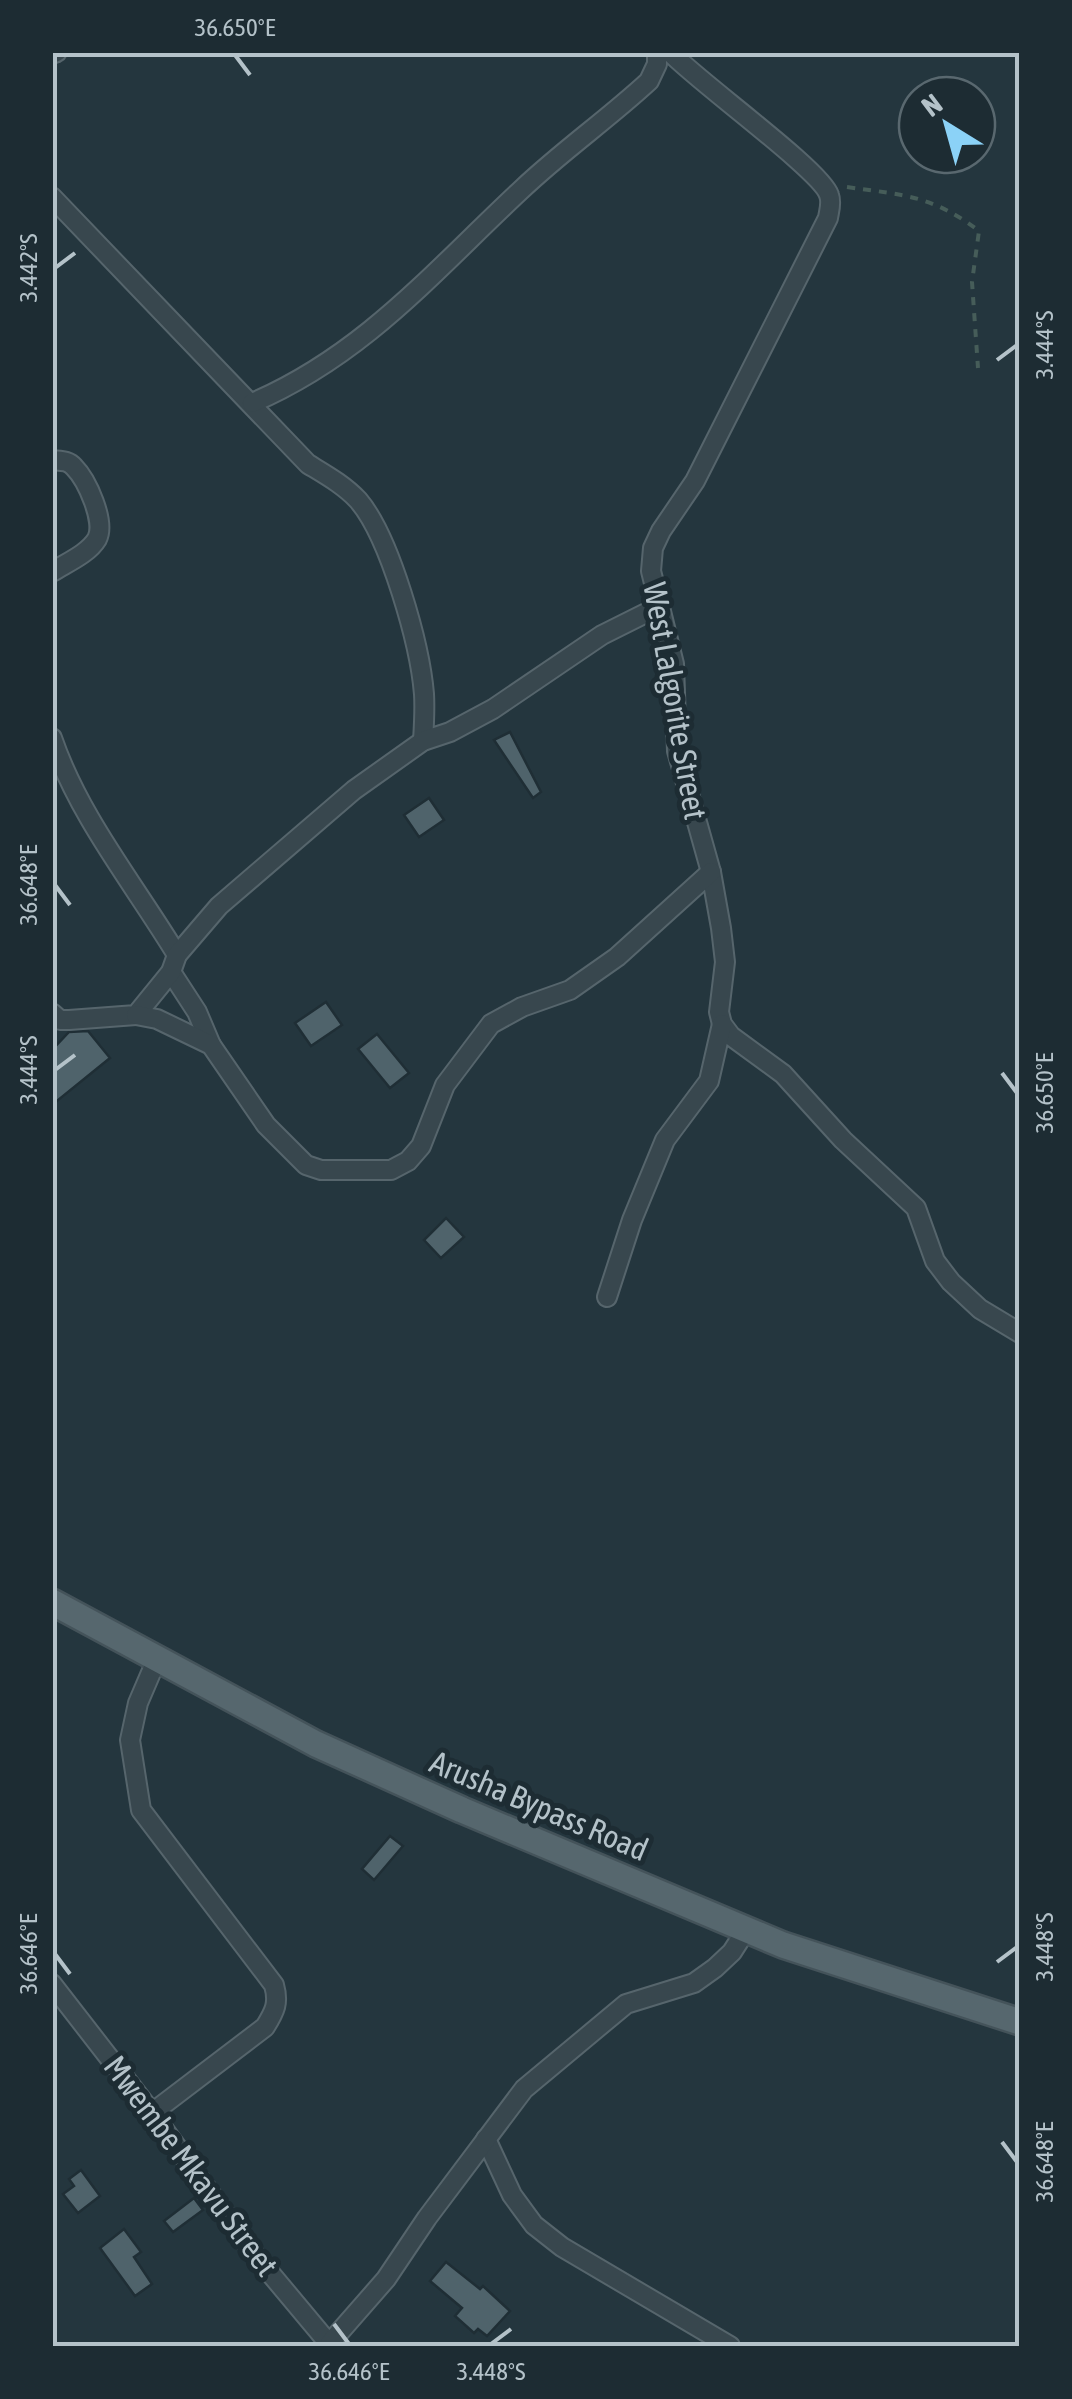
<svg xmlns="http://www.w3.org/2000/svg" width="1072" height="2399" font-family="'Asap Condensed',sans-serif">
<style>
.building{fill:#4f636b;stroke:#1f2e35;stroke-width:2.5}
.lines{fill:none;stroke-linecap:round;stroke-linejoin:round}
.minor-casing{stroke:#56656c;stroke-width:22}
.primary-casing{stroke:#44535a;stroke-width:30}
.path{stroke:#465d59;stroke-width:4;stroke-dasharray:8 8;stroke-linecap:butt}
.minor{stroke:#38474e;stroke-width:18}
.primary{stroke:#56676e;stroke-width:25}
.ticks{fill:none;stroke:#b4c2c9;stroke-width:4}
.labels{text-anchor:middle;stroke-width:10;stroke-linejoin:round;paint-order:stroke}
.street-label{font-size:32px;fill:#b4c2c9;stroke:#1d2c33}
.neatline{fill:none;stroke:#b4c2c9;stroke-width:4}
.ticks-label{font-size:25px;text-anchor:middle;fill:#b4c2c9}
</style>
<rect width="100%" height="100%" fill="#24363e"/>
<g class="building">
<polygon points="510,732 541,792 533,798 494,740"/>
<polygon points="429,798 444,820 419,837 404,815"/>
<polygon points="326,1002 342,1025 311,1046 295,1023"/>
<polygon points="88,1031 110,1058 52,1105 52,1050 69,1032"/>
<polygon points="377,1034 409,1073 390,1088 358,1049"/>
<polygon points="446,1218 464,1237 441,1258 424,1240"/>
<polygon points="390,1836 403,1846 374,1880 362,1869"/>
<polygon points="81,2170 100,2196 78,2213 63,2194 74,2186 69,2179"/>
<polygon points="194,2198 203,2210 173,2232 164,2221"/>
<polygon points="124,2229 141,2252 134,2257 152,2284 135,2296 100,2248"/>
<polygon points="446,2262 480,2289 483,2286 510,2311 487,2336 478,2329 474,2333 455,2316 462,2308 430,2281"/>
</g>
<g class="lines">
<g class="minor-casing">
<g id="minor">
<path d="M 670,52 C 697,81 822,171 829,195 C 832,203 829,211 828,218 L 695,481 L 661,531 L 653,548 L 651,571 L 674,664 L 677,751 L 711,872 L 721,928 L 725,962 L 719,1012 L 722,1024 L 731,1036 L 783,1074 L 843,1140 L 916,1208 L 935,1261 L 951,1282 L 980,1309 L 1020,1333"/>
<polyline points="52,54 57,52"/>
<path d="M 52,197 L 308,464 C 326,475 344,485 358,500 C 390,537 420,645 424,694 C 425,710 424,725 423,741"/>
<path d="M 252,403 C 364,355 434,271 521,190 C 562,151 608,119 649,81 L 657,64 L 657,52"/>
<path d="M 52,460 C 61,461 68,460 74,467 C 87,480 106,522 97,539 C 88,554 66,563 52,572"/>
<path d="M 52,738 C 79,817 134,884 177,955"/>
<polyline points="171,972 197,1012 211,1045"/>
<polyline points="52,1013 60,1020 69,1020 136,1015 171,972 177,955 219,906 354,790 423,741 450,732 493,709 602,635 660,606"/>
<polyline points="136,1015 157,1019 211,1045 266,1125 306,1165 321,1170 391,1170 408,1161 421,1146 445,1085 491,1024 522,1007 570,990 617,957 711,872"/>
<polyline points="607,1297 632,1220 665,1140 709,1081 722,1024"/>
<polyline points="52,1984 152,2113 255,2255 331,2346"/>
<path d="M 152,2113 L 265,2027 C 275,2011 279,2003 274,1985 L 141,1810 L 130,1740 L 138,1703 L 156,1661"/>
<polyline points="486,2139 512,2195 534,2225 562,2247 730,2346"/>
<polyline points="330,2343 386,2279 427,2218 524,2089 626,2004 694,1983 715,1968 732,1952 746,1930"/>
</g>
</g>
<g class="primary-casing">
<polyline id="primary" points="52,1602 316,1744 462,1810 783,1945 1020,2022"/>
</g>
<path class="path" d="M 847,187 C 903,195 932,195 979,231 L 972,282 L 978,368"/>
<use href="#minor" class="minor"/>
<use href="#primary" class="primary"/>
</g>
<path class="ticks" d="M 235,55 L 250,75M 55,268 L 75,253M 997,360 L 1017,345M 55,885 L 70,905M 55,1070 L 75,1055M 1002,1073 L 1017,1093M 55,1954 L 70,1974M 997,1962 L 1017,1947M 1002,2142 L 1017,2162M 334,2324 L 349,2344M 491,2344 L 511,2329"/>
<g class="labels">
<g class="street-label">
<text transform="translate(675 701) rotate(80)" y="11">West Lalgorite Street</text>
<text transform="translate(539 1806) rotate(23)" y="11">Arusha Bypass Road</text>
<text transform="translate(191 2166) rotate(53)" y="11">Mwembe Mkavu Street</text>
</g>
</g>
<rect width="1072" height="2399" fill="none" stroke="#1d2c33" stroke-width="110"/>
<g transform="translate(947 125) rotate(323)"><circle r="48" fill="#1d2c33" stroke="#59686f" stroke-width="2.5"/>
<path d="M0-8L18 38L0 25L-18 38Z" fill="#8bd2f7"/>
<text y="-15" font-size="28" font-weight="bold" text-anchor="middle" fill="#b4c2c9">N</text>
</g>
<rect x="55" y="55" width="962" height="2289" class="neatline"/>
<g class="ticks-label">
<text x="235" y="36">36.650°E</text>
<text transform="translate(28 268) rotate(-90)" y="9">3.442°S</text>
<text transform="translate(1044 345) rotate(-90)" y="9">3.444°S</text>
<text transform="translate(28 885) rotate(-90)" y="9">36.648°E</text>
<text transform="translate(28 1070) rotate(-90)" y="9">3.444°S</text>
<text transform="translate(1044 1093) rotate(-90)" y="9">36.650°E</text>
<text transform="translate(1044 1947) rotate(-90)" y="9">3.448°S</text>
<text transform="translate(28 1954) rotate(-90)" y="9">36.646°E</text>
<text transform="translate(1044 2162) rotate(-90)" y="9">36.648°E</text>
<text x="349" y="2380">36.646°E</text>
<text x="491" y="2380">3.448°S</text>
</g>
</svg>
